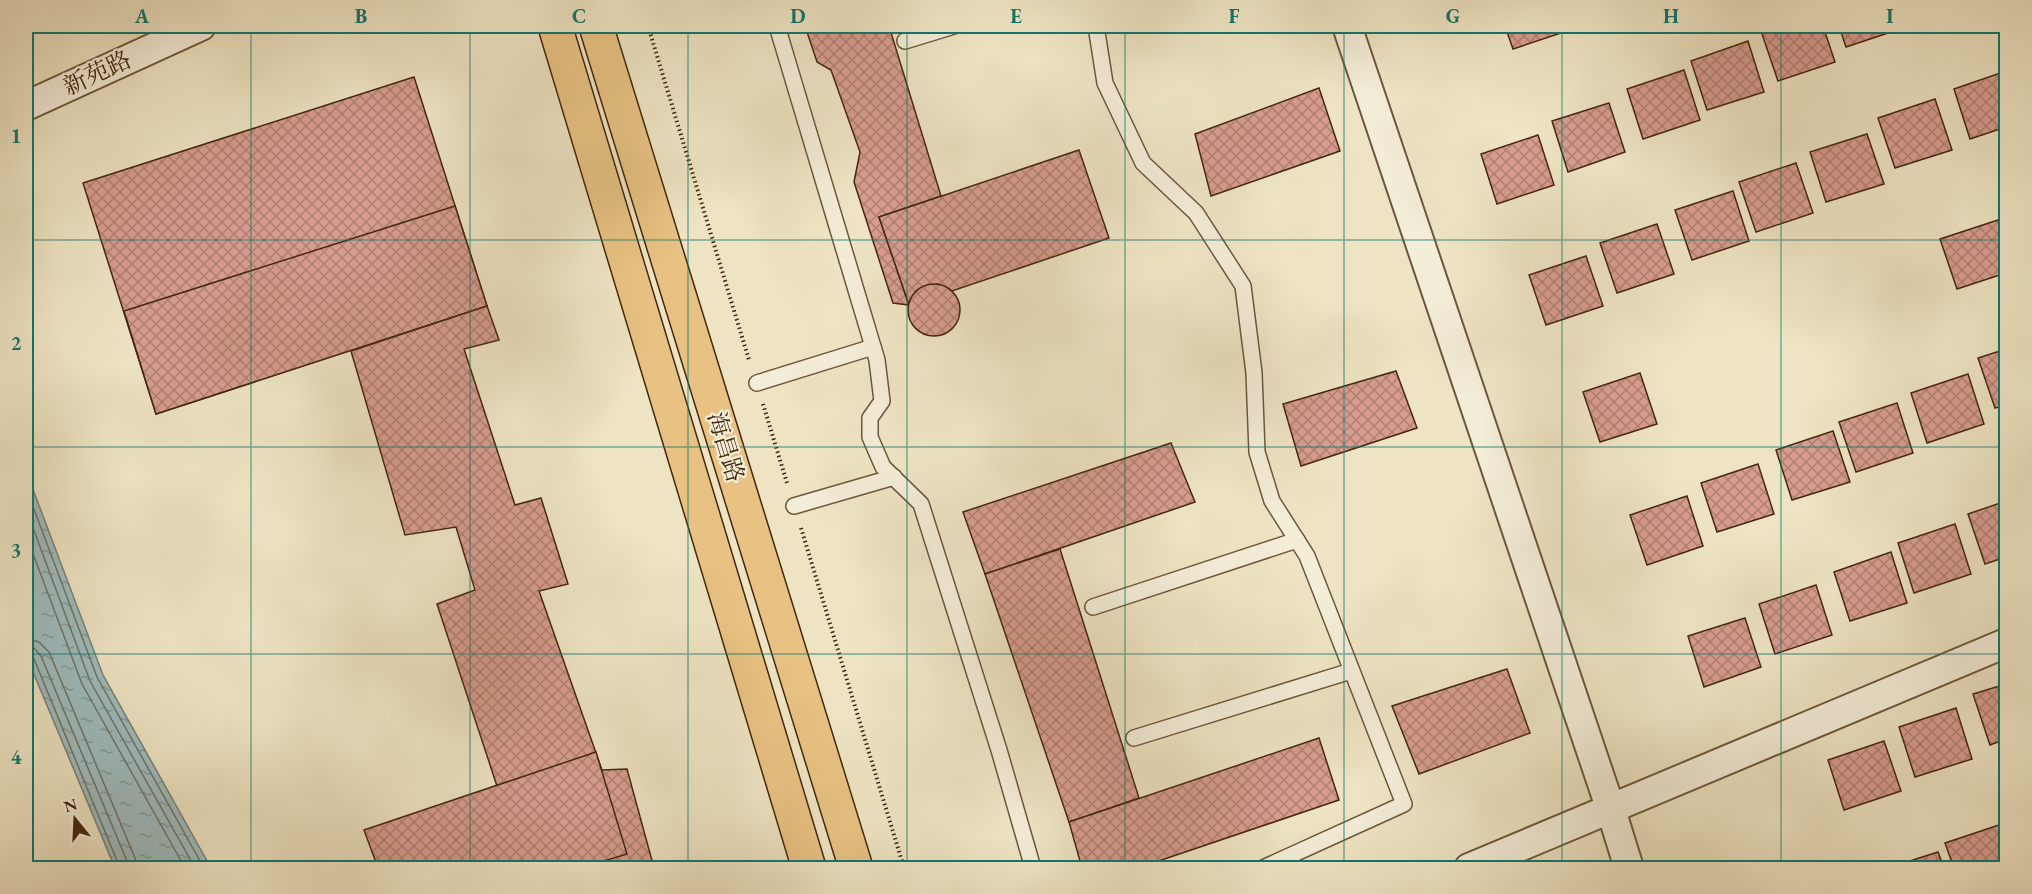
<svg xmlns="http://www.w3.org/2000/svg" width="2032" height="894" font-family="'EB Garamond','Noto Serif SC',serif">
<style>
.water{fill:url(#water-ripples);stroke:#7a8077;stroke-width:1.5}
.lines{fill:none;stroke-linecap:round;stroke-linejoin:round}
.shore{stroke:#717266;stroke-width:1.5}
.building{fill:url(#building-cross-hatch);stroke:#44270d;stroke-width:1.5}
.service-casing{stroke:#6e563a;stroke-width:18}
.minor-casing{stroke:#6e563a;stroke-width:32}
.primary-casing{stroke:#44270d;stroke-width:36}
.path{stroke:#44270d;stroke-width:4;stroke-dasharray:1.5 3;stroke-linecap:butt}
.service{stroke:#f4edd8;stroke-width:15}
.minor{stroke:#f4edd8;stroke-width:28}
.primary{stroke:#e7c282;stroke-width:33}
.grid{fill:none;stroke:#0f766e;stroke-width:1.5;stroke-opacity:0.55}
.labels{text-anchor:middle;stroke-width:4.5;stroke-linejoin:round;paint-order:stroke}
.street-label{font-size:24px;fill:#44270d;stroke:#f4edd8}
.neatline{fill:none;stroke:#0f766e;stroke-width:2}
.grid-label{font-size:20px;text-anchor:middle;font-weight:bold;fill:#0f766e}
</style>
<defs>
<pattern id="water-ripples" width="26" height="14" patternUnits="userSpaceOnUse" patternTransform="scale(1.5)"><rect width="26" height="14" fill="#9ebcbe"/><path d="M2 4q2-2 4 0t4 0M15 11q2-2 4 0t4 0" fill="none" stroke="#829999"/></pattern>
<pattern id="building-cross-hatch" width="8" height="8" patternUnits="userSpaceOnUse" patternTransform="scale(1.5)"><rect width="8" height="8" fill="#d79c8f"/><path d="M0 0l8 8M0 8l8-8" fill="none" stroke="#b07f73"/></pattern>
</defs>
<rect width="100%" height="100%" fill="#eee4c3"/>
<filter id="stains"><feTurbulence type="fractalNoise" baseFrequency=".00333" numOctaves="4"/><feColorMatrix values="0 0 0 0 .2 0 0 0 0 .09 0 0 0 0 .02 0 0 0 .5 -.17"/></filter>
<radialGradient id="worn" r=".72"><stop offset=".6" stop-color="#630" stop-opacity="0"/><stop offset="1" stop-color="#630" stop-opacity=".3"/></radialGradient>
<polygon class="water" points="26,471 103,675 211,868 115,868 26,655"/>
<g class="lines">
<g class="shore">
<polyline points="26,488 97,677 204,868"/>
<polyline points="26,509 90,681 195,868"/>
<polyline points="26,535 82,684 185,868"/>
<polyline points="26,638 39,642 49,652 135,858 137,868"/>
<polyline points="26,647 35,649 41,656 127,861 128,868"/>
<polyline points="26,655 31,656 34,659 120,868"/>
</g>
</g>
<g class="building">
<polygon points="805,26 889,26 941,196 879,217 909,305 893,303 854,182 860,152 831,70 817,62"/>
<polygon points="1505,26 1569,26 1570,30 1513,49"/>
<polygon points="1779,26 1823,26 1835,62 1778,81 1761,31"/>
<polygon points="1839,26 1902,26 1903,28 1846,47"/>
<polygon points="1748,41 1764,92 1707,110 1691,61"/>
<polygon points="1684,70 1700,120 1643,139 1627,89"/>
<polygon points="2006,71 2006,127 1970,139 1954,89"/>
<polygon points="414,77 487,306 156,414 83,183"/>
<polygon points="1319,88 1340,151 1211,196 1195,134"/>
<polygon points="1935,99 1952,150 1895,168 1878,118"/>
<polygon points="1609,103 1625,152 1568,172 1552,121"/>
<polygon points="1867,134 1884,184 1826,202 1810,152"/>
<polygon points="1538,135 1554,185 1497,204 1481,154"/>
<polygon points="1079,150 1109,238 952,291 938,284 923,287 916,291 909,305 879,217"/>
<polygon points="1796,163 1813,213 1756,232 1739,182"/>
<polygon points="1733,191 1749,241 1692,260 1675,210"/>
<polygon points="455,206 487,306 156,414 124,311"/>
<polygon points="1998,220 2006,247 2006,273 1957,289 1940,239"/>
<polygon points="1657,224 1674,274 1617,293 1600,243"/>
<polygon points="1586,256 1603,306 1546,325 1529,275"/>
<circle cx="934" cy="310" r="26"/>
<polygon points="487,306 499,340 464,349 515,505 541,498 568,584 539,591 602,770 627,769 654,868 524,868 437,604 475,590 456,527 405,535 351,351"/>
<polygon points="2006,349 2006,405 1995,408 1978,358"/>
<polygon points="1396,371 1417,428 1301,466 1283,404"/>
<polygon points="1640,373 1657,424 1600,442 1583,392"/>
<polygon points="1968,374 1984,424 1927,443 1911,393"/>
<polygon points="1897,403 1913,453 1856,472 1839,422"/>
<polygon points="1833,431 1850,482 1792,500 1776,450"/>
<polygon points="1171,443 1195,502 985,574 963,512"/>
<polygon points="1758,464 1774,514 1717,532 1701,483"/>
<polygon points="1687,496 1703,546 1647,565 1630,515"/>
<polygon points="2006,501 2006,557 1985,564 1968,514"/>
<polygon points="1955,524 1971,574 1914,593 1898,543"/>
<polygon points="1060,549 1139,798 1069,822 985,574"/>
<polygon points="1891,552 1907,603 1850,621 1834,572"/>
<polygon points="1816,585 1832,635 1775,654 1759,604"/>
<polygon points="1745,618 1761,667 1704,687 1688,636"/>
<polygon points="1507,669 1530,733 1419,774 1392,706"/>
<polygon points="2006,684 2006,739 1990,745 1973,694"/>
<polygon points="1956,708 1972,759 1915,777 1899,727"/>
<polygon points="1319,738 1339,800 1138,868 1082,868 1069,822"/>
<polygon points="1884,741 1901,791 1844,810 1828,760"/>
<polygon points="596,752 627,854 581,868 378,868 364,830"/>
<polygon points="2002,824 2006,838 2006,868 1954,868 1945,843"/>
<polygon points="1938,852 1944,868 1888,868"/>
</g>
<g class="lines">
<g class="service-casing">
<g id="service">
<polyline points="777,26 877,360 882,401 870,418 870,437 883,467 921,504 999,750 1033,868"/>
<polyline points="1096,26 1105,83 1143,163 1196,213 1243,286 1254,373 1257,452 1272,501 1307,556 1404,804 1263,868"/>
<polyline points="905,41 954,26"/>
<polyline points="757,383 873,347"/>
<polyline points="794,506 894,477"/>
<polyline points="1093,607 1297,540"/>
<polyline points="1134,738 1351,671"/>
</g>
</g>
<g class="minor-casing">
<g id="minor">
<polyline points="1347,26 1611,810 1629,868"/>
<polyline points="26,106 201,26"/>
<polyline points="1469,868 2006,643"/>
</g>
</g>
<g class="primary-casing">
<g id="primary">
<polyline points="555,26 809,868"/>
<polyline points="596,26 856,868"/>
</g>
</g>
<g class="path">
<polyline points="648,26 749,360"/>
<polyline points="763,404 787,483"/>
<polyline points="801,528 904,868"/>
</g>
<use href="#service" class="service"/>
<use href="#minor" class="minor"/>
<use href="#primary" class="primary"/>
</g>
<path class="grid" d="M 251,26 L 251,868M 470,26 L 470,868M 688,26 L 688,868M 907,26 L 907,868M 1125,26 L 1125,868M 1344,26 L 1344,868M 1562,26 L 1562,868M 1781,26 L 1781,868M 26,240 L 2006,240M 26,447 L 2006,447M 26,654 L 2006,654"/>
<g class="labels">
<g class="street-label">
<text transform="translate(97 73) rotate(-25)" y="8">新苑路</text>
<text transform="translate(726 447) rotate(73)" y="8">海昌路</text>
</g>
</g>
<rect width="2032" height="894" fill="none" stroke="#eee4c3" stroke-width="66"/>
<g transform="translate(75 819) rotate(342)" stroke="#f4edd8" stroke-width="4.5" paint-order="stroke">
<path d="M0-4.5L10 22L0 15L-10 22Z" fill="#44270d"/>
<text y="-9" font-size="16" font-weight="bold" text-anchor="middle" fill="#44270d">N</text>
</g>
<rect x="33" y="33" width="1966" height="828" class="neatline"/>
<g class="grid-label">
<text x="142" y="23">A</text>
<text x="361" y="23">B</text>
<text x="579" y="23">C</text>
<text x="798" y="23">D</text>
<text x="1016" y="23">E</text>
<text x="1234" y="23">F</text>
<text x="1453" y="23">G</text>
<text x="1671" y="23">H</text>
<text x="1890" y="23">I</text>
<text x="16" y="143">1</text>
<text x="16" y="350">2</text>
<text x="16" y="557">3</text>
<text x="16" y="764">4</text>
</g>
<rect width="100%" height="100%" filter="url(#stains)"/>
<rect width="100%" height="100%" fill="url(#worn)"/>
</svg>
